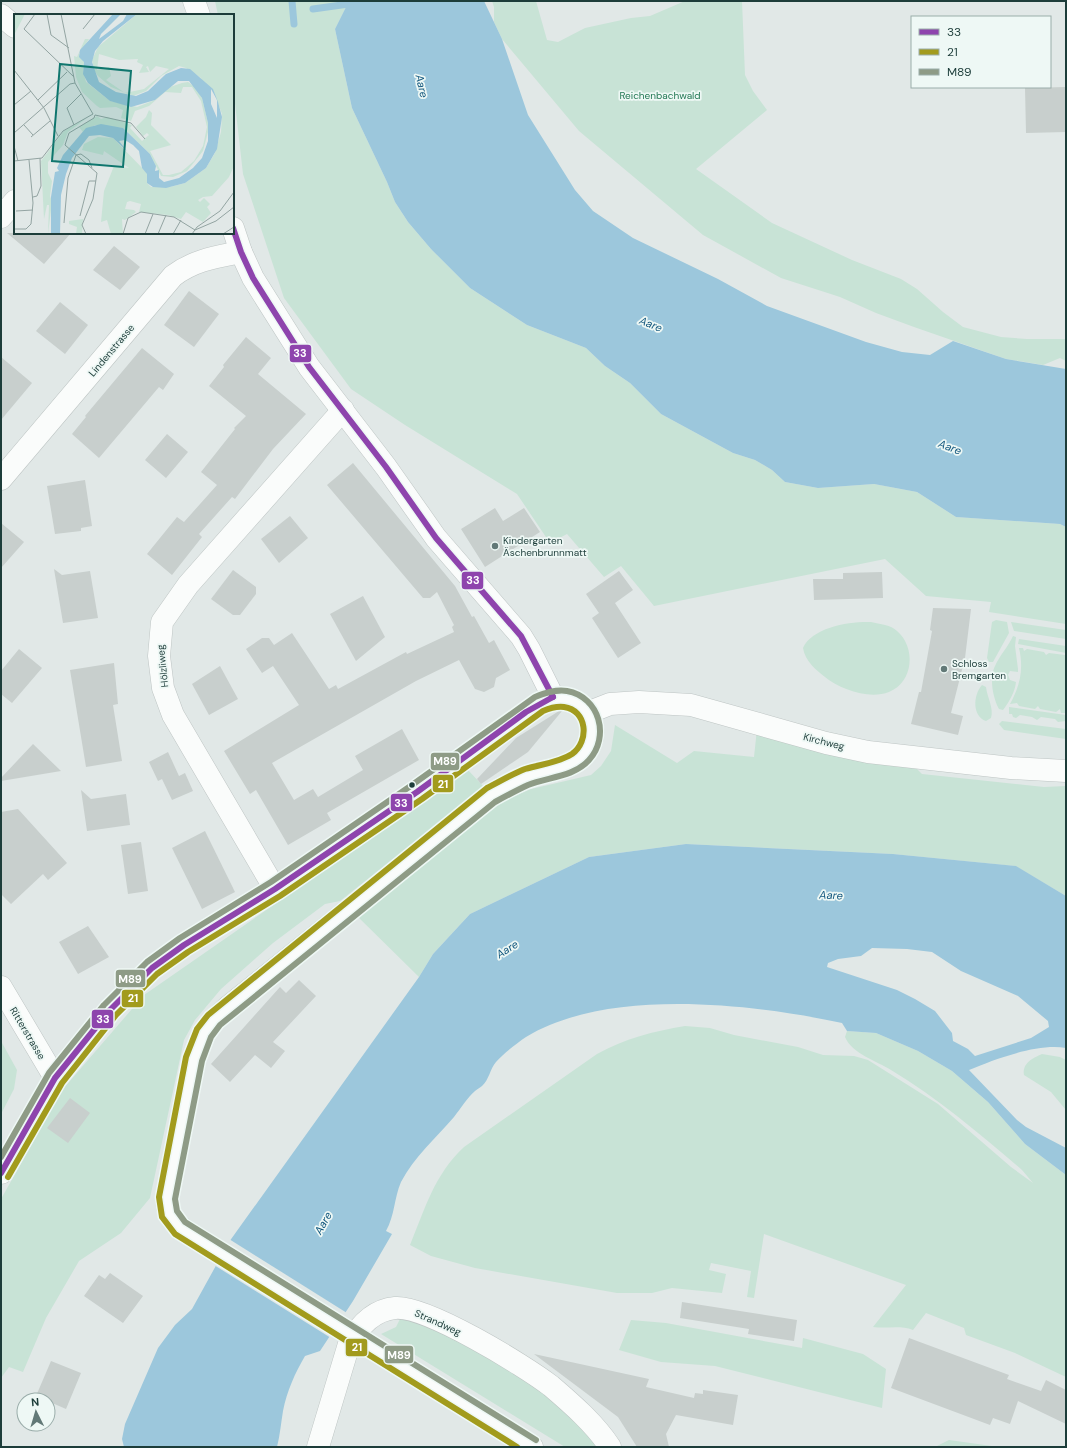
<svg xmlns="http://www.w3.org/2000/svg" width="1067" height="1448" font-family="'DM Sans',sans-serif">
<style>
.green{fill:#c8e3d6}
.water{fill:#9cc7dc;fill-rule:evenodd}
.pier{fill:#e1e8e7}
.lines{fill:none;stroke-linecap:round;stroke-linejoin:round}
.stream{stroke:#9cc7dc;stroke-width:7}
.building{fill:#c8cfcd}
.minor-casing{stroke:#bec5c4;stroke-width:23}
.minor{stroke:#fafcfb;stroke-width:22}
.minor-bridge-casing{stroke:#bec5c4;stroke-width:23;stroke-linecap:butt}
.minor-bridge{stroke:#fafcfb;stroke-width:22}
.bus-1-casing{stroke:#eef8f5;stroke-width:9}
.bus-2-casing{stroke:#eef8f5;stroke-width:9}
.bus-3-casing{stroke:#eef8f5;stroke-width:9}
.bus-1{stroke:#8e44ad;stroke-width:6}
.bus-2{stroke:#a29b1d;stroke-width:6}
.bus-3{stroke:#8e9b86;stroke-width:6}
.poi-dot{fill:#627977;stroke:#eef8f5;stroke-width:1.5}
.bus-dot{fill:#1d3d3a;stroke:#eef8f5;stroke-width:1.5}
.labels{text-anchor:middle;stroke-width:3.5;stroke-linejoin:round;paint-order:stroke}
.park-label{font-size:10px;fill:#237854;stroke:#eef8f5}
.street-label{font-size:10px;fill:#1d3d3a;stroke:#eef8f5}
.poi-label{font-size:10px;fill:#1d3d3a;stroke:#eef8f5;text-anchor:start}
.water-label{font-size:11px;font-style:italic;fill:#12577e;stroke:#eef8f5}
.inset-road{fill:none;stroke:#93a4a2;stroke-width:1}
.view{fill:#0f766e;fill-opacity:0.15;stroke:#0f766e;stroke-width:2}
.inset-edge{fill:none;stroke:#1d3d3a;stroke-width:2}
.line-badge{stroke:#eef8f5;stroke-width:1.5}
.badge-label{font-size:11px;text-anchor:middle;font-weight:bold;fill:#fff}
</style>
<rect width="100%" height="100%" fill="#e1e8e7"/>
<g class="green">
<polygon points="215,1 349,1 335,29 352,108 387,182 395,202 408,222 431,249 470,288 527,325 586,348 605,366 630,383 661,414 733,453 755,460 772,470 785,482 818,488 874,484 917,492 956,517 1060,524 1066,527 1066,624 989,612 991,602 926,596 885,559 654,606 621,566 604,577 567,534 550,543 517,494 405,425 351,389 284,298 243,174 233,86 233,15 218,15"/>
<polygon points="492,1 536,1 547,40 558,42 585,28 631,18 650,16 685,1 742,1 745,75 753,91 767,110 696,169 772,223 852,260 901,279 917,289 943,312 963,327 1001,337 1027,339 1066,339 1066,361 1060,358 1043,365 1006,359 914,327 876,313 840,297 781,278 703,235 579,131 502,39 494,22 494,7"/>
<polygon points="996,620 1007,622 1009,633 993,662 989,662 987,658 992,622"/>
<path d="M 871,622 C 880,624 891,625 897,631 C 916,647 914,682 889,692 C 869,700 840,689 825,677 C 816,670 805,661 803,648 C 812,627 851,621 871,622 Z"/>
<polygon points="1011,622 1066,630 1066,639 1014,631"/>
<path d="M 1013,636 L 1016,637 L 1015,646 L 1018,669 L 1018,672 L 1010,671 L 1008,675 L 1010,680 L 1016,682 C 1015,692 1009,702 1003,710 L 999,709 C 993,698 989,678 995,666 C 1000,655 1008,647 1013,636 Z"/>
<polygon points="1019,639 1066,646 1066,653 1018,644"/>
<path d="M 1019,648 L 1023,648 L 1024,651 L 1027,649 L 1044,652 L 1046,655 L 1049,653 L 1065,655 L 1066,713 L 1061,713 L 1060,709 L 1056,712 L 1040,709 L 1038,706 L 1035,709 L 1019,706 L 1017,703 L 1010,704 C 1020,686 1024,669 1019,648 Z"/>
<path d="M 982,685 L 986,687 C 987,697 994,708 991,718 L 986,721 C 972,716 973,695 982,685 Z"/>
<polygon points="1009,707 1066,715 1066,721 1058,722 1055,719 1041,717 1037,720 1032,717 1020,715 1016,718 1013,717 1012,714 1009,714"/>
<polygon points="1002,721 1066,729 1066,739 1004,730 999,724"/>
<polygon points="615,725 677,763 694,751 754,757 757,729 912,764 922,774 1044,787 1066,786 1066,896 1015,866 893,854 686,844 589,857 470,914 433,954 419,977 356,915 496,804 531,789 591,775 601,766 611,751"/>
<polygon points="468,770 484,787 340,901 325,904 273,943 221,989 195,1020 184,1040 150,1198 121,1233 79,1261 46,1318 23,1372 9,1367 1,1378 1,1199 63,1089 144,995"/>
<path d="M 685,1026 L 710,1028 L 734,1035 L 798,1047 L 823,1055 L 854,1056 L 868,1060 L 938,1104 L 1011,1167 L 1033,1183 L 1022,1170 C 980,1134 939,1099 891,1070 C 877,1061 852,1054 845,1037 L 847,1031 L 876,1033 L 918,1051 L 952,1071 L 988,1102 L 1025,1144 L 1066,1175 L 1066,1377 L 1015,1353 L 966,1335 L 964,1328 L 926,1313 L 913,1330 C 900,1325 887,1329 873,1327 L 906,1285 L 764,1234 L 754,1298 L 747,1297 L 751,1271 L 711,1263 L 709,1270 L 726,1274 L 722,1293 L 672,1288 L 652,1293 L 617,1293 L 475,1268 L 431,1256 L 410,1245 C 425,1209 434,1175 464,1147 L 597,1054 C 624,1039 654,1031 685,1026 Z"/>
<polygon points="1,1041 17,1070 14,1089 1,1114"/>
<path d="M 1042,1054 L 1060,1057 L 1066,1060 L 1066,1110 L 1051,1092 L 1024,1075 C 1022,1063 1033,1058 1042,1054 Z"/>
<polygon points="400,1319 410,1320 442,1330 531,1384 561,1406 602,1447 565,1447 381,1334 396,1327"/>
<polygon points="631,1320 666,1323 802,1348 803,1338 863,1354 886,1369 882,1408 715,1366 661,1362 619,1350"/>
<polygon points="949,1440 999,1447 935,1447"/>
</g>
<g class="water">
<polygon points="349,1 484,1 502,39 528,115 575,190 593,211 633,238 718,279 767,306 866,342 902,352 930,355 953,341 1006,359 1066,369 1066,527 1060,524 956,517 917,492 874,484 818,488 785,482 772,470 755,460 733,453 661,414 630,383 605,366 586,348 527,325 470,288 431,249 408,222 395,202 387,182 352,108 335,29"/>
<path d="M 686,844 L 893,854 L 1016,866 L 1066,896 L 1066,1048 C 1038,1043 995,1059 969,1070 L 1017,1120 L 1026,1127 L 1066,1148 L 1066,1175 L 1025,1144 L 988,1102 L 952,1071 L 918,1051 L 876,1033 L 847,1031 L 842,1023 C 753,1004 608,987 526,1037 C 517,1043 503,1054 496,1062 C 490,1069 489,1080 482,1086 C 480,1088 477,1089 475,1091 C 467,1098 461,1108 454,1117 C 436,1138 414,1157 401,1182 C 394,1198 395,1215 386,1231 L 392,1234 L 353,1301 L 320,1351 L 305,1356 C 295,1373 287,1391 283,1411 C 281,1423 280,1435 277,1447 L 124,1447 L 122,1439 L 125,1424 L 158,1348 L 175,1325 L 192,1309 L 229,1242 L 419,977 L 433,954 L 470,914 L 589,857 ZM 872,948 L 907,949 L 932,952 L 961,971 L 1018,996 L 1048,1021 L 1049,1027 L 1031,1038 L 975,1056 L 968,1049 L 953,1041 L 952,1033 L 935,1011 L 915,999 L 897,990 L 827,967 L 828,963 L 838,959 L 861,956 Z"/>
</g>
<polygon class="pier" points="229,1239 347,1313 331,1338 214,1265"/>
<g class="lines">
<g class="stream">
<polyline points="292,1 294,24"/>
<polyline points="313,9 370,1"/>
</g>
</g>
<g class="building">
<polygon points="1066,87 1066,132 1026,133 1025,88"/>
<polygon points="7,233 71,233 44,264"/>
<polygon points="114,246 140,267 120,290 93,270"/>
<polygon points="189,291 219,314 194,347 164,325"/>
<polygon points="60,302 88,325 65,354 36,331"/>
<polygon points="246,337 271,358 258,374 306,414 273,449 235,499 232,497 199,534 202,537 172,575 147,554 177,517 184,522 217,485 201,472 235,429 234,428 246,416 209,386 224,367 223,365"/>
<polygon points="142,348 174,374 163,390 159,387 99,458 72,434 86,417 85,416"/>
<polygon points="1,357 32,383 1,420"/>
<polygon points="167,434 188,452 166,478 145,460"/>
<polygon points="353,463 455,586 472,617 474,616 489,643 494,640 510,670 496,678 494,687 484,692 475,689 459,660 416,681 272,763 294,800 313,789 318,797 363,770 355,756 402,729 419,760 327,813 331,820 288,845 256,790 250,794 224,751 299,705 273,666 262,673 246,649 262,638 269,638 274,645 292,633 329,689 336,685 338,689 406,652 407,654 454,632 452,627 454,625 437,592 430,598 423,598 327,485"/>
<polygon points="85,480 92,526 81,528 81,531 55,534 47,486"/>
<polygon points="495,508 503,521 524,508 540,532 485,567 461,529"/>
<polygon points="290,516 308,538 279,563 261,539"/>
<polygon points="1,523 24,542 1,568"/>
<polygon points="54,569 62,575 90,571 98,618 63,623"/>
<polygon points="233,570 256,587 256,594 240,615 233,615 211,599"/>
<polygon points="619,571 633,590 615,603 641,643 618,658 592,618 599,613 586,594"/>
<polygon points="882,572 883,598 814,600 813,579 843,579 843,573"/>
<polygon points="363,596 385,637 356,661 330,614"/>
<polygon points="933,608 971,609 965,658 951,713 963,716 958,735 911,724 919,692 921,692 932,631 930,630"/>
<polygon points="19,649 42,668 12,703 1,694 1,671"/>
<polygon points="114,663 118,704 113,705 122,761 86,767 70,670"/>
<polygon points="220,666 238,699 209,715 192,684"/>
<polygon points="559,711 562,711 528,752 481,784 477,779 516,738"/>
<polygon points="33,744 61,771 1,781 1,778"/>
<polygon points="168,752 179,776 185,773 193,791 172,800 162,779 158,781 149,762"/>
<polygon points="81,790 91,799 126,794 130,825 87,831"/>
<polygon points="18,809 67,863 48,880 43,874 11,904 1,894 1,812"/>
<polygon points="205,831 235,892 202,909 172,848"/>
<polygon points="141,842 148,891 128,894 121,845"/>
<polygon points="88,926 109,957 78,974 59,942"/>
<polygon points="299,980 316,996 273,1042 285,1051 271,1068 255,1055 230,1082 211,1064 280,987 286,993"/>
<polygon points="70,1098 90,1113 68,1143 47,1128"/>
<polygon points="110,1273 143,1296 123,1323 84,1296 99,1275 105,1279"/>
<polygon points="682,1302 797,1320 794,1341 748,1334 749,1329 680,1318"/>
<polygon points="909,1338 1009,1375 1007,1379 1041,1391 1046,1380 1066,1390 1066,1424 1018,1401 1010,1424 993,1418 990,1425 891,1388"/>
<polygon points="534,1354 649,1379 646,1387 694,1398 695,1393 703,1394 703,1390 738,1395 733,1425 676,1415 666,1434 669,1447 637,1447 618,1417"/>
<polygon points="51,1361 81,1373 66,1409 36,1396"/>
</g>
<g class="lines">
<g class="minor-casing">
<g id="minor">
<polyline points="194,1 199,15"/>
<polyline points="1,15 15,27"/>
<polyline points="1,217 15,201"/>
<polyline points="233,228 241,252 253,278 309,367 386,467 436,538 521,636 529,649 553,697"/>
<path d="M 1,479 L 173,276 C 194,260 216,257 241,252"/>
<polyline points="587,713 610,704 639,702 691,705 826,743 868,752 1011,768 1066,771"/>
<polyline points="275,889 173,715 163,688 159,656 162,622 188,585 343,410"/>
<polyline points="1,987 55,1078"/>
<path d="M 1,1173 L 55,1078 L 110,1010 L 152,968 L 184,945 L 275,889 L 417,792 L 539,704 C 577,682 610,727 583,755 C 569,769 545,771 527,777 C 514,782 503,789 491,795 L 228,1007 L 214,1020 L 204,1033 L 194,1059 L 167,1198 C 166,1217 177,1226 192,1235"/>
<polyline points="368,1345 532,1447"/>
<path d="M 318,1447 L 349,1344 C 359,1326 373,1310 395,1308 C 426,1305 525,1366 551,1386 C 572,1404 595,1424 610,1447"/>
</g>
</g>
<use href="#minor" class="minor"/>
<g class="minor-bridge-casing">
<polyline id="minor-bridge" points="192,1235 368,1345"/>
</g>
<use href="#minor-bridge" class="minor-bridge"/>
<g class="bus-1-casing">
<g id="bus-1">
<polyline points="233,228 241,252 253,278 309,367 386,467 436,538 521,636 553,697"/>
<polyline points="1,1173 55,1078 110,1010 152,968 184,945 275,889 417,792 526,712 553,697"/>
</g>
</g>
<g class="bus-2-casing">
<path id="bus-2" d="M 8,1177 L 62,1083 L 116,1015 L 157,974 L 188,952 L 280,896 L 422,799 L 543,711 C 550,708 556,706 564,707 C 587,710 590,741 572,754 C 558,763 541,764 525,769 C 512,774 499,782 487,788 L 208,1015 L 197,1029 L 186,1057 L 159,1197 L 162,1217 L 175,1234 L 517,1447"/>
</g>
<g class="bus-3-casing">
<path id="bus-3" d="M 1,1157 L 49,1073 L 104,1005 L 147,962 L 180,938 L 271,882 L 412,785 L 535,697 C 545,693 556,689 567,691 C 600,697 610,737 589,760 C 574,777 548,777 528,785 C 517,790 506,796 495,802 L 220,1025 L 211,1037 L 202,1061 L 175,1199 L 177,1211 L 185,1222 L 536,1440"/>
</g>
<use href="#bus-1" class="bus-1"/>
<use href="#bus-2" class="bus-2"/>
<use href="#bus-3" class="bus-3"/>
</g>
<g class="poi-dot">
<circle cx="495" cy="546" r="4"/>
<circle cx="944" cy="669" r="4"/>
</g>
<circle class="bus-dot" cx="412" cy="785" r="3.5"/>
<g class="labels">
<g class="park-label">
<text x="660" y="99">Reichenbachwald</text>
</g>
<g class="street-label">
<text transform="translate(111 350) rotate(-50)" y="4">Lindenstrasse</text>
<text transform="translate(162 666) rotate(-96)" y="4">Hölzliweg</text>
<text transform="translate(824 741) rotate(14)" y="4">Kirchweg</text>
<text transform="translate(28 1033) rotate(59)" y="4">Ritterstrasse</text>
<text transform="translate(438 1322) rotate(24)" y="4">Strandweg</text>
</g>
<g class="poi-label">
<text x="503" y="544">Kindergarten<tspan x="503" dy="12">Äschenbrunnmatt</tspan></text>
<text x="952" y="667">Schloss<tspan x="952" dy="12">Bremgarten</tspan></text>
</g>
<g class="water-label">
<text transform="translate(422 86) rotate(77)" y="4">Aare</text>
<text transform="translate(651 324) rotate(22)" y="4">Aare</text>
<text transform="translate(950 447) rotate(21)" y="4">Aare</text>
<text transform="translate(831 895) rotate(2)" y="4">Aare</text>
<text transform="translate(507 949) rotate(-32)" y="4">Aare</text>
<text transform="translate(323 1223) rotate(-61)" y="4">Aare</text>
</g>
</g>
<g transform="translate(14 14)">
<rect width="220" height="220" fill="#e1e8e7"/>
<path d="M 0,0 L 11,0 L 0,21 ZM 123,0 L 220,0 L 220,152 L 215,163 L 198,182 L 189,183 L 184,186 L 186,188 L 190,184 L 196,190 L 193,193 L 197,199 L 189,208 L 172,198 L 167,205 L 154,201 L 125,198 L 127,190 L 116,187 L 113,188 L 111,195 L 120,196 L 122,198 L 111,206 L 108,205 L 109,220 L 97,220 L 93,206 L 87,208 L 90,177 L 100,152 L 115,154 L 90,137 L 89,141 L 68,136 L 70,130 L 84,123 L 99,124 L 133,159 L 133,169 L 137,173 L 156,173 L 171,169 L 192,154 L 201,139 L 207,118 L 208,100 L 199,76 L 188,68 L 187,64 L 172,54 L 165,52 L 147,62 L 132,77 L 119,82 L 97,73 L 84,62 L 80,56 L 78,46 L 84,33 ZM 85,40 L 105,46 L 124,45 L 123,48 L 129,51 L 125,59 L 135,58 L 132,53 L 134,52 L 136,58 L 142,52 L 155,55 L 130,75 L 111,79 L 92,66 L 97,62 L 95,53 L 83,56 ZM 71,25 L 75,25 L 65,40 L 70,48 L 69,57 L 72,68 L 96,87 L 123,93 L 141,86 L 153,74 L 168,69 L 174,68 L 181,73 L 188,84 L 194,109 L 194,118 L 189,137 L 173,157 L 159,163 L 147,162 L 136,140 L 109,114 L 81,111 L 69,118 L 65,113 L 83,102 L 87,105 L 93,103 L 118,111 L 116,114 L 128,127 L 135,121 L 133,119 L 129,122 L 122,113 L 132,103 L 135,96 L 138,99 L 137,111 L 157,131 L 136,137 L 149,161 L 155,161 L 167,158 L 180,147 L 189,132 L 193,113 L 187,87 L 178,73 L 169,73 L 167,79 L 151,78 L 135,92 L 121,97 L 117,107 L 107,104 L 109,96 L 102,93 L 86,94 L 83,92 L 68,78 L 62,63 L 60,42 L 63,43 ZM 73,104 L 54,118 L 49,131 L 34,148 L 34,159 L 38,167 L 36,182 L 38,188 L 34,220 L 35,191 L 33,191 L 30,205 L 27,147 L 50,117 ZM 69,205 L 68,220 L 62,220 L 63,213 L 55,210 L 55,207 Z" fill="#c8e3d6" fill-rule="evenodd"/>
<path d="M 99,0 L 107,0 L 87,20 L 85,25 L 109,7 L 113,0 L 123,0 L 89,27 L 81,37 L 78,48 L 85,68 L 102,78 L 122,82 L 134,77 L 152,60 L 167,54 L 176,55 L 199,75 L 204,88 L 208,103 L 203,135 L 192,154 L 171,169 L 152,174 L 139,173 L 133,169 L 133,160 L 128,154 L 125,137 L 119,131 L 111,126 L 105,127 L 113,137 L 99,124 L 86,121 L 75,122 L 58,144 L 52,160 L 47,181 L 46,220 L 37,220 L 37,183 L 41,158 L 45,157 L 43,154 L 49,141 L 72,114 L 87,110 L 109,114 L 136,140 L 142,152 L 141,157 L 145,156 L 145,164 L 150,168 L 165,164 L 179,154 L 188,144 L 194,127 L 194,109 L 188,84 L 175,67 L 164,67 L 141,86 L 117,93 L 96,87 L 74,69 L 69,60 L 70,48 L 65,43 L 66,36 ZM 197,75 L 203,86 L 203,104 L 197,90 Z" fill="#9cc7dc" fill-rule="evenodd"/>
<path class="inset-road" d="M 21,0 L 10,15 L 60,63M 33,0 L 37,21 L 55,34M 47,0 L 61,69 L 79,100M 69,15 L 81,0M 0,56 L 30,94 L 44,122M 24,86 L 53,58M 0,91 L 17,77M 81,101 L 117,109 L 131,125M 10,111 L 19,121M 60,111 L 53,94 L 67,80M 0,119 L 56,70 L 61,69M 17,123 L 36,107M 0,132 L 4,147M 0,147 L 28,144 L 49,117 L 79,100M 19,183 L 23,182 L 27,172 L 26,144M 2,197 L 19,196M 66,202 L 75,167 L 82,167M 50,209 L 54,164 L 62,141 L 67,140 L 75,146 L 78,154M 0,215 L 12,215 L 17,210 L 19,189 L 15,146M 181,216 L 202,207 L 220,193M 72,220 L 68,211 L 79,185 L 83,159 L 51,131 L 55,119 L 80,104 L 81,101M 109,220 L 114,204 L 127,198 L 160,203 L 181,216M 131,220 L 139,200M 144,220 L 152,201M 159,220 L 167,206M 178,220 L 183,213 L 206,197 L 220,178M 209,220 L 220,213"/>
<path class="view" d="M 46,50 L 117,57 L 109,153 L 38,147 Z"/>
<rect width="220" height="220" class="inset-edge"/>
</g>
<g class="line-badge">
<rect x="289" y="344" width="23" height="19" rx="4" fill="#8e44ad"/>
<rect x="461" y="571" width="23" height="19" rx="4" fill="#8e44ad"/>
<rect x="430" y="752" width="30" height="19" rx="4" fill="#8e9b86"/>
<rect x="432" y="774" width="22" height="19" rx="4" fill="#a29b1d"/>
<rect x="390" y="793" width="23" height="19" rx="4" fill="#8e44ad"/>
<rect x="115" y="969" width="31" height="19" rx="4" fill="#8e9b86"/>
<rect x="121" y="989" width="23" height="19" rx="4" fill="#a29b1d"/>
<rect x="91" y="1009" width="23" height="20" rx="4" fill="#8e44ad"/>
<rect x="345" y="1338" width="23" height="19" rx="4" fill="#a29b1d"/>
<rect x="384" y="1345" width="30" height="19" rx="4" fill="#8e9b86"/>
</g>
<g class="badge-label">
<text x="300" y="357">33</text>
<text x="473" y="584">33</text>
<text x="445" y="765">M89</text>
<text x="443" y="788">21</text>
<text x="401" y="807">33</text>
<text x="130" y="983">M89</text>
<text x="133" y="1002">21</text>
<text x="103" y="1023">33</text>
<text x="357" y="1351">21</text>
<text x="399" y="1359">M89</text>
</g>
<rect width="1067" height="1448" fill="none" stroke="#1d3d3a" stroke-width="4"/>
<rect x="911" y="16" width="140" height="72" fill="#eef8f5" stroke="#9aadaa"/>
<rect x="919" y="29" width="20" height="6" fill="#8e44ad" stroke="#9aadaa"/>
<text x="947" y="36" font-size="12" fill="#1d3d3a">33</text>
<rect x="919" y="49" width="20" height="6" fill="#a29b1d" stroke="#9aadaa"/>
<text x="947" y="56" font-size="12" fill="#1d3d3a">21</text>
<rect x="919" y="69" width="20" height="6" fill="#8e9b86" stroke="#9aadaa"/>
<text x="947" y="76" font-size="12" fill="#1d3d3a">M89</text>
<g transform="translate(36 1412) rotate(355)"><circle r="19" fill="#eef8f5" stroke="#9aadaa"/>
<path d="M0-3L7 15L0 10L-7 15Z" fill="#627977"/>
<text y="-6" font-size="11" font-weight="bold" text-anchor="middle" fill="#1d3d3a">N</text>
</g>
</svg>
